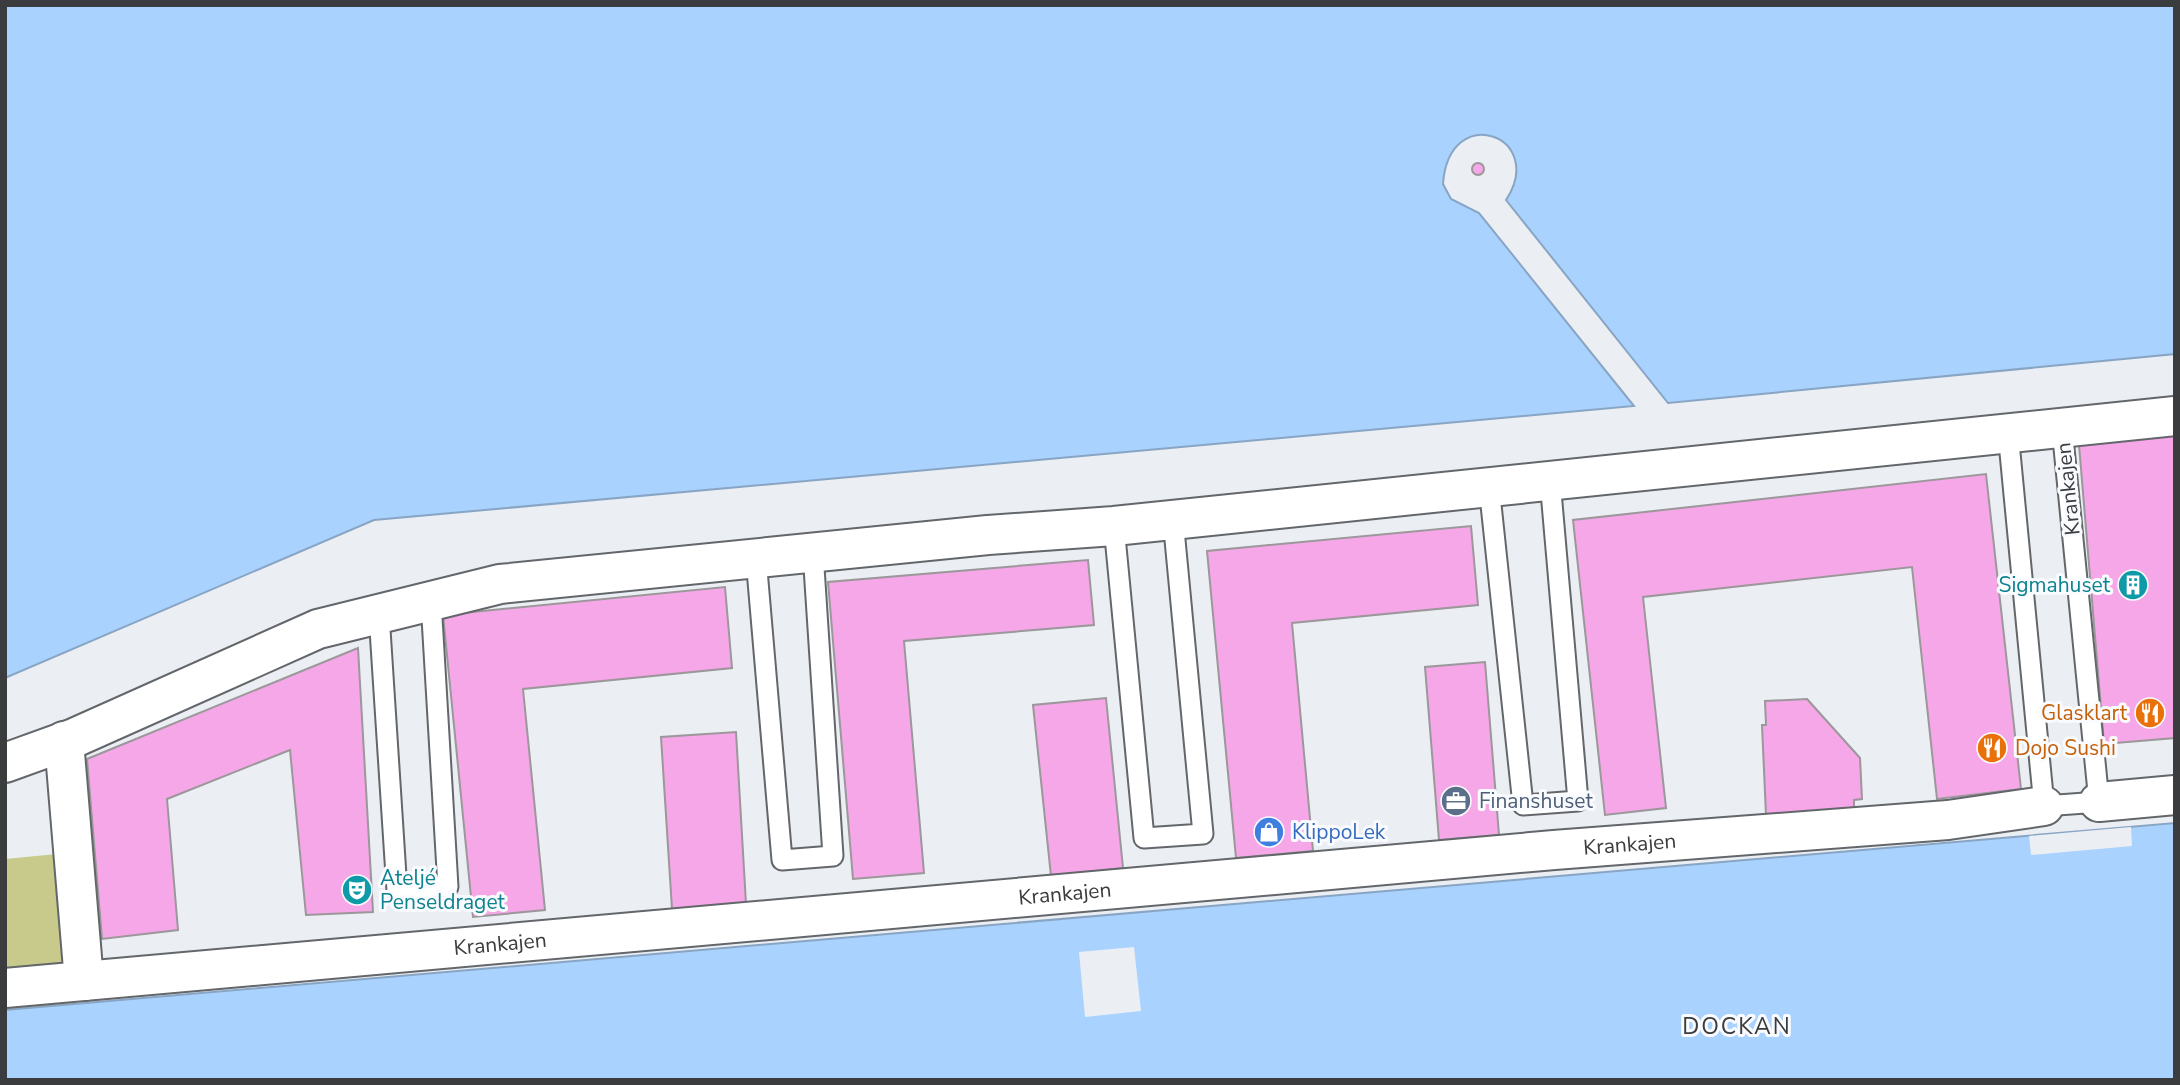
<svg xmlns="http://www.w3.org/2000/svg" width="2180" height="1085" font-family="'Nunito Sans',sans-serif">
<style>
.green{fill:#c7ca8b}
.water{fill:#a9d2fe;stroke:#88a5c4;stroke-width:2}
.pier{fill:#ebeef3}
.building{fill:#f6a7e8;stroke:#9b979a;stroke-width:2}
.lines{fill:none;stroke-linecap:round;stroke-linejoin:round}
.lane-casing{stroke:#63666a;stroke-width:23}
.street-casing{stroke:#63666a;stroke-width:42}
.lane{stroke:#fff;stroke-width:19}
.street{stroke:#fff;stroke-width:38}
.labels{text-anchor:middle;stroke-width:6;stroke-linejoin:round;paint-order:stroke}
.street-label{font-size:21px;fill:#3b3c3e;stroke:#fafbfe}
.culture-label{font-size:21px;fill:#0d838f;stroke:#fafbfe;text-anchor:end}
.food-label{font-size:21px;fill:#c56008;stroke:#fafbfe;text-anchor:end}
.service-label{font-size:21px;fill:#4e5e75;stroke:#fafbfe;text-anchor:start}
.shop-label{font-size:21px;fill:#366cbe;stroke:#fafbfe;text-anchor:start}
.neighbourhood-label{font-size:23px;letter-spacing:2px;fill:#3b3c3e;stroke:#fafbfe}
</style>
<rect width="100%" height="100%" fill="#ebeef3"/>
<polygon class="green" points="57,854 70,1004 5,1010 5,859"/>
<g class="water">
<path d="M 5,5 L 2175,5 L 2175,354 L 1668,403 L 1506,200 C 1548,136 1449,100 1443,184 L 1451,199 L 1479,213 L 1634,406 L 374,520 L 5,678 Z"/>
<polygon points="2175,823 2175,1080 5,1080 5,1010"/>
</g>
<g class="pier">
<polygon points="2131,827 2132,846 2031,855 2029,836"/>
<polygon points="1134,947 1141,1011 1085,1017 1079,952"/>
</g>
<g class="building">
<circle cx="1478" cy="169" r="6"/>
<polygon points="2175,424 2175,738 2104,744 2078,433"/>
<polygon points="1986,474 2021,789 1937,799 1912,567 1643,597 1666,808 1605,815 1573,520"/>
<polygon points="1471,526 1478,605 1292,623 1313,851 1236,858 1207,551"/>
<polygon points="1088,560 1094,625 904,641 924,873 853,879 828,582"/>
<polygon points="725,587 732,668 523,689 545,910 473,917 443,615"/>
<polygon points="358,648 373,912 306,915 290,750 167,799 178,930 102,939 87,759"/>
<polygon points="1485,662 1499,835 1439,840 1425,667"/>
<polygon points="1106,698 1123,868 1051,876 1033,705"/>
<polygon points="1807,699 1860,758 1862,799 1854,800 1854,811 1766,815 1762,725 1766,725 1765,701"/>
<polygon points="736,732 746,904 672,909 661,737"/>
</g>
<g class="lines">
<g class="lane-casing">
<g id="lane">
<polyline points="2008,432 2044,806 2099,802 2062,428"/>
<polyline points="1489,486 1523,805 1578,801 1550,480"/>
<polyline points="1114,526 1144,838 1203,834 1173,519"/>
<polyline points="756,558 782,860 833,856 813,552"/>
<polyline points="379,614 397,891 448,887 431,601"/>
</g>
</g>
<g class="street-casing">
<g id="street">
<polyline points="64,741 84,981"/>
<polyline points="5,763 74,738 318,629 500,584 988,535 1114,526 2175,416"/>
<polyline points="2099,802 2175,795"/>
<path id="s1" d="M 5,988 L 1554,850 L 1948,820 L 2044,806"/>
</g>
</g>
<use href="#lane" class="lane"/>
<use href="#street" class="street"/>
</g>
<defs>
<g id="building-disc" transform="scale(1.575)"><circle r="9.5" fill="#0f9aa8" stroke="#fafbfe"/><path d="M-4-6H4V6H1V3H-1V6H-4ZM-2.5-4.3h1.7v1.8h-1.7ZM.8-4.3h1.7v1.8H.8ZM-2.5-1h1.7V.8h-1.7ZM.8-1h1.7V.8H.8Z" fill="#fff"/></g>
<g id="restaurant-disc" transform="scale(1.575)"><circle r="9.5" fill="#e8710a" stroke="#fafbfe"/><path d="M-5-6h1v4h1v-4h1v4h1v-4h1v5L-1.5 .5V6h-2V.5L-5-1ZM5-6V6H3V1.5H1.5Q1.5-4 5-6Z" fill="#fff"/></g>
<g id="office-disc" transform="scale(1.575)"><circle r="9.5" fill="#5c6f8a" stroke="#fafbfe"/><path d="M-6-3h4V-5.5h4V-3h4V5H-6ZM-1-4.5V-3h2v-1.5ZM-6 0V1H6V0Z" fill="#fff"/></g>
<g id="shop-disc" transform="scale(1.575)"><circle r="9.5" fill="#3f7fe0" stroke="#fafbfe"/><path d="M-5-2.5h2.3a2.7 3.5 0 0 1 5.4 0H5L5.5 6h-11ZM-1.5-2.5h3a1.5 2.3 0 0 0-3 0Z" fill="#fff"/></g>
<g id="theatre-disc" transform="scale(1.575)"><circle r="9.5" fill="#0f9aa8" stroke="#fafbfe"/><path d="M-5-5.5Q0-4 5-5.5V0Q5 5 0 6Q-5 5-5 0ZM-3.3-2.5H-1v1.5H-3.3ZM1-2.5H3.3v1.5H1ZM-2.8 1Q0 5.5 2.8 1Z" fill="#fff"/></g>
</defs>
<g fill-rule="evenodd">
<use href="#building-disc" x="2133" y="585"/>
<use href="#restaurant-disc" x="2150" y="713"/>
<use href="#restaurant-disc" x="1992" y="748"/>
<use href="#office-disc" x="1456" y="801"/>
<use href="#shop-disc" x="1269" y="832"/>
<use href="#theatre-disc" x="357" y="890"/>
</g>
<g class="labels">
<g class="street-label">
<text transform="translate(2068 489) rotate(-96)" y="7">Krankajen</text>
<text dy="7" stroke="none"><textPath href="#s1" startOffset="1631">Krankajen</textPath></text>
<text dy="7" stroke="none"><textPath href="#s1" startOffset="1064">Krankajen</textPath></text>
<text dy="7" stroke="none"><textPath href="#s1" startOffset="497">Krankajen</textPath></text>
</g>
<g class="culture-label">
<text x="2110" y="592">Sigmahuset</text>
<text x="380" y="885" text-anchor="start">Ateljé<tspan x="380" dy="24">Penseldraget</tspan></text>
</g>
<g class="food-label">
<text x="2127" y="720">Glasklart</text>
<text x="2015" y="755" text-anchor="start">Dojo Sushi</text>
</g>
<g class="service-label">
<text x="1479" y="808">Finanshuset</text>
</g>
<g class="shop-label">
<text x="1292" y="839">KlippoLek</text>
</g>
<g class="neighbourhood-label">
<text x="1737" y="1034">DOCKAN</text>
</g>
</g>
<rect width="2180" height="1085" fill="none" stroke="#3b3c3e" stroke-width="14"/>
</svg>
